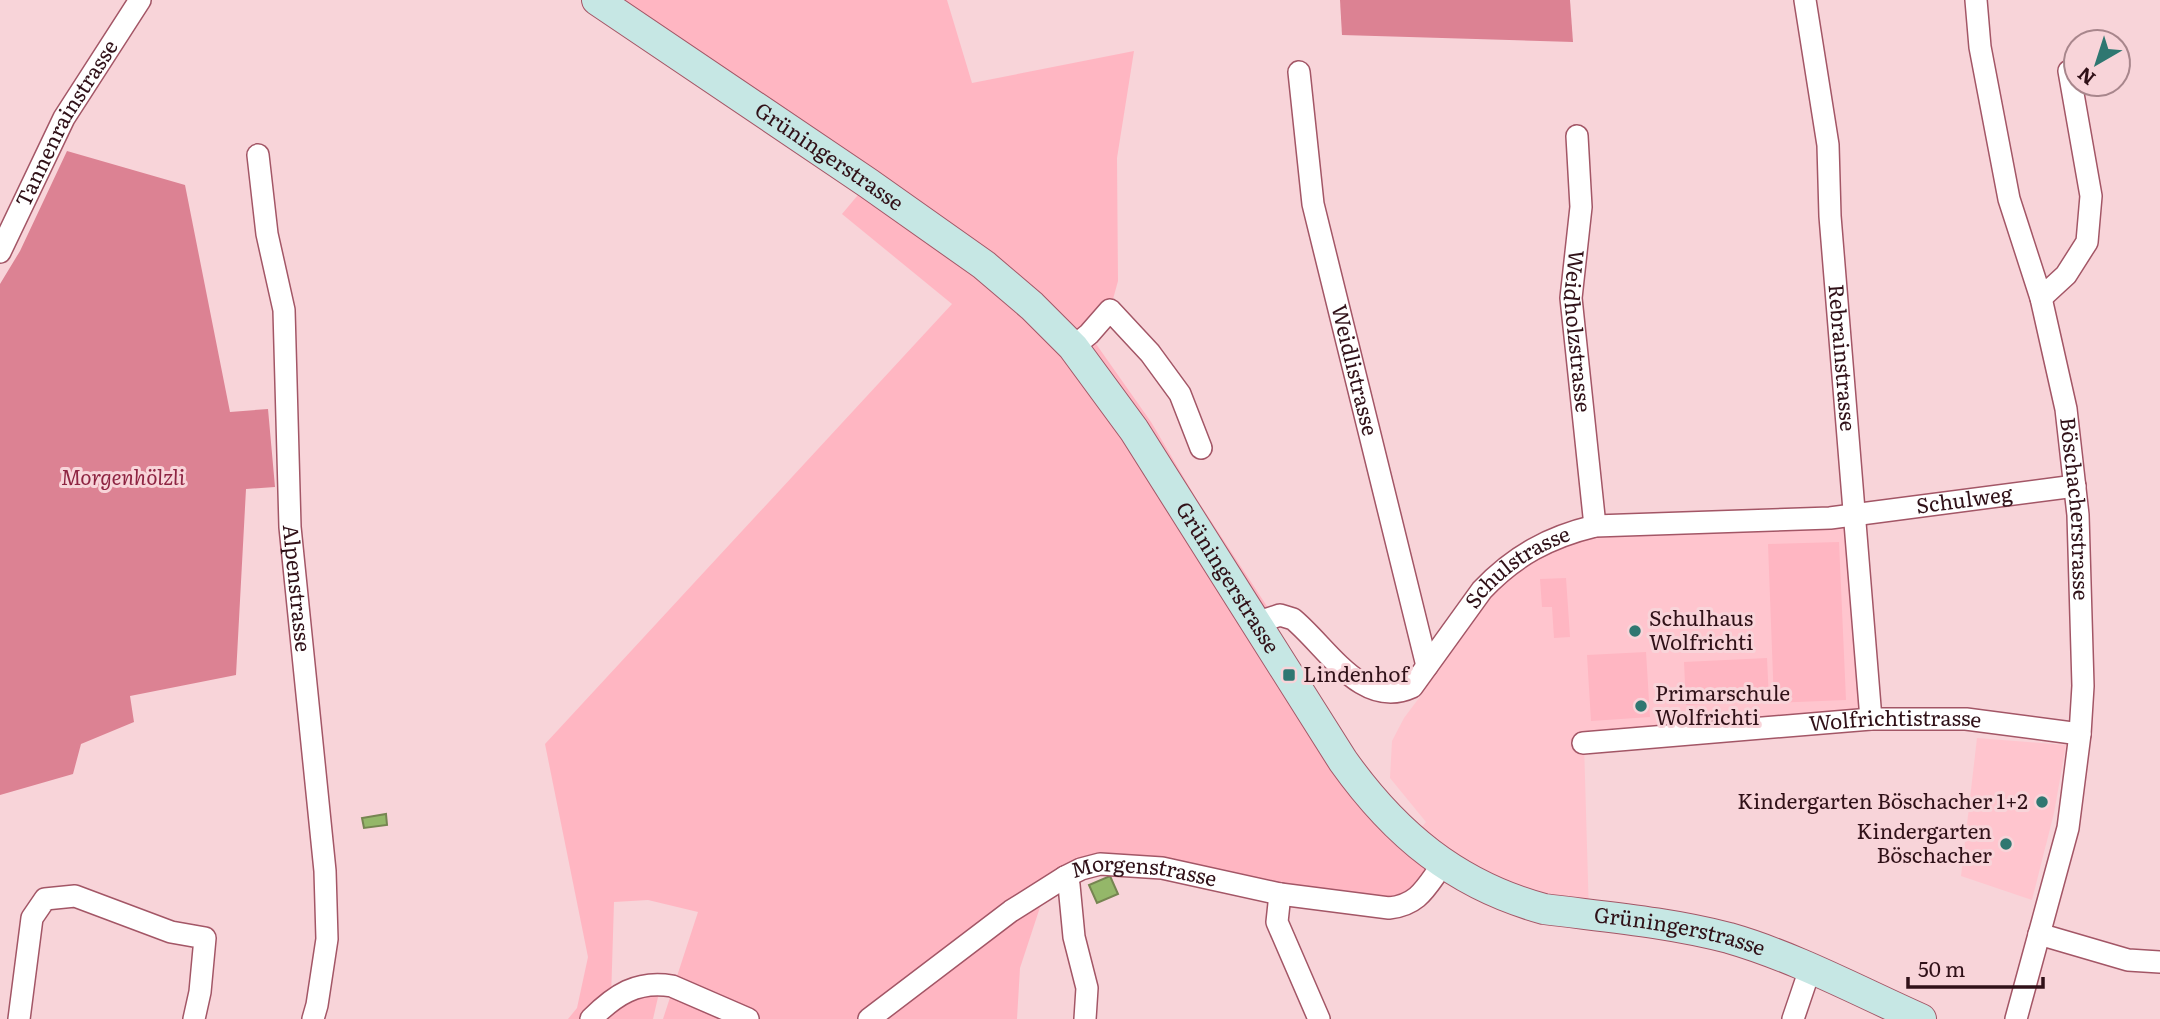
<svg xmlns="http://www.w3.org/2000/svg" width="2160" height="1019" font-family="Literata,serif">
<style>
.built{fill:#ffc5ce}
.green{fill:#ffb6c2}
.forest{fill:#dc8293}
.water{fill:#94b769;stroke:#768551;stroke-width:2}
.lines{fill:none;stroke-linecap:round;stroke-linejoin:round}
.minor-casing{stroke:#a35666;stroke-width:24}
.secondary-casing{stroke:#a35666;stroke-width:32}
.minor{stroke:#fff;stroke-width:21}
.secondary{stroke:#c6e7e4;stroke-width:30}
.poi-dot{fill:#2f7771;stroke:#f8d4d9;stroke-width:2.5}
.labels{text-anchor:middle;stroke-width:6;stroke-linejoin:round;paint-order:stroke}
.street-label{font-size:21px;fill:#301118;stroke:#f8d4d9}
.park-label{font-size:21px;font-style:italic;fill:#8e2442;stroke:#f8d4d9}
.poi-label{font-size:21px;fill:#301118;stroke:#f8d4d9;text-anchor:start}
</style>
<rect width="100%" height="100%" fill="#f8d4d9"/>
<g class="built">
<polygon points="1855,514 1871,719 1584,743 1589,915 1544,909 1411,840 1426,822 1390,778 1392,741 1404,718 1422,694 1427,666 1482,590 1572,531"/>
<polygon points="1977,738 2066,745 2054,813 2032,900 1961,876"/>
</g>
<g class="green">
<polygon points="597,0 947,0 972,83 1134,51 1117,158 1118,281 1110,310 1089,334 1151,422 1196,498 1274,617 1257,623 1355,778 1443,864 1405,907 1100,864 1046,889 1020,968 1017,1019 663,1019 698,912 648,900 614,902 611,999 661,984 653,1019 568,1019 577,1008 588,957 545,744 952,304 842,214 868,183"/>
<polygon points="1839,542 1846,700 1774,703 1768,544"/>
<polygon points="1566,578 1570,637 1554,638 1552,607 1542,607 1540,579"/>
<polygon points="1646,652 1650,717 1591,721 1587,655"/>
<polygon points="1767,658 1769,700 1686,705 1684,662"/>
</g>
<g class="forest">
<polygon points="1340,0 1570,0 1573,42 1342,35"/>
<polygon points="67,151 185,185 230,412 268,409 275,487 246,489 236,675 130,696 134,722 81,744 73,774 0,795 0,284 20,251"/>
</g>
<g class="water">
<polygon points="386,814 387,825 364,828 362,818"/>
<polygon points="1110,876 1118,894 1097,903 1089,885"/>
</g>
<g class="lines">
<g class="minor-casing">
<g id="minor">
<path id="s1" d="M 1805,0 L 1828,145 L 1830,216 L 1871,719"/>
<path id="s2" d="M 1976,0 L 1980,47 L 2009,199 L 2041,298 L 2066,409 L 2078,515 L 2083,686 L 2080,734 L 2068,828 L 2016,1019"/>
<path id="s3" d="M 1299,72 L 1313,204 L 1427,666"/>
<path id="s4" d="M 1577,136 L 1581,207 L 1571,298 L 1595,526"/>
<path id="s5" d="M 258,155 L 267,234 L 284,310 L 290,527 L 325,871 L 327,939 L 317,1005 L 313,1019"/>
<path id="s6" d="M 0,252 L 64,118 L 140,0"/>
<polyline points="2041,298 2066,275 2087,242 2091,196 2069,71"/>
<polyline points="1073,347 1089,334 1110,310 1150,353 1180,394 1201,448"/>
<path id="s7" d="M 1256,623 L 1280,615 L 1293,619 C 1327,647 1362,710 1412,687 L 1482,590 C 1514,556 1549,537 1595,526 L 1830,518 L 2075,486"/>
<path id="s8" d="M 1583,743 L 1871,719 L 1966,719 L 2080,734"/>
<polyline points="1065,877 1069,885 1074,937 1087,988 1085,1019"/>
<polyline points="1280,894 1277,922 1319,1019"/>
<polyline points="2039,934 2128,960 2160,962"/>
<polyline points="19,1019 32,918 45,899 75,896 171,932 205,938 200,992 194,1019"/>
<path d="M 591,1019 C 615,995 637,980 672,986 L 748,1019"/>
<path id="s9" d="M 869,1019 L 1011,911 L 1065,877 L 1081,869 L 1100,864 L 1162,868 L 1280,894 L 1389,908 C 1419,905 1426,887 1443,864"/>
<polyline points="1793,1019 1810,969"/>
</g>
</g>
<g class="secondary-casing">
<g id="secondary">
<path id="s10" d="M 597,0 L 868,183 L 984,265 L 1032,306 L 1073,347 L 1134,430 L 1343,761 C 1395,834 1456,885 1544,909 C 1606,917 1668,922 1729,938 C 1795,957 1858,991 1921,1019"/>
</g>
</g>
<use href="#minor" class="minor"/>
<use href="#secondary" class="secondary"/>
</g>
<g class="poi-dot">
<circle cx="1635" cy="631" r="7"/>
<rect x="1282" y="668" width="14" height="14" rx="3.5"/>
<circle cx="1641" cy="706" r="7"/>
<circle cx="2042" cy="802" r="7"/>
<circle cx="2006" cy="844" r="7"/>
</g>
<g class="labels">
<g class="street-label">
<text dy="7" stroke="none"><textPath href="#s6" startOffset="145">Tannenrainstrasse</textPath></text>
<text dy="7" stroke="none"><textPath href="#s10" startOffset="280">Grüningerstrasse</textPath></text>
<text dy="7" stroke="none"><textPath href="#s4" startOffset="196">Weidholzstrasse</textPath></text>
<text dy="7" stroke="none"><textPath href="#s1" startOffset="360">Rebrainstrasse</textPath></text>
<text dy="7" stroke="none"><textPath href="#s3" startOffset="304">Weidlistrasse</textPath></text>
<text dy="7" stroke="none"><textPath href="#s7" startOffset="808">Schulweg</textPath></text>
<text dy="7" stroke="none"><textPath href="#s2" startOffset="520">Böschacherstrasse</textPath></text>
<text dy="7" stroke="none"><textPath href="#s7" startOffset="348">Schulstrasse</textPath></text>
<text dy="7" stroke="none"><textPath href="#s10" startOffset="868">Grüningerstrasse</textPath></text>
<text dy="7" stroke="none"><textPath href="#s5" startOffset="436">Alpenstrasse</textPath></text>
<text dy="7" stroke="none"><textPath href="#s8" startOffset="313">Wolfrichtistrasse</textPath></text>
<text dy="7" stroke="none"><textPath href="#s9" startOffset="324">Morgenstrasse</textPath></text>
<text dy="7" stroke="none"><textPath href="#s10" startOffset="1477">Grüningerstrasse</textPath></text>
</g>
<g class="park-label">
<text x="123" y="485">Morgenhölzli</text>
</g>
<g class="poi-label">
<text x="1649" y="626">Schulhaus<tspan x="1649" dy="24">Wolfrichti</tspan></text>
<text x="1303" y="682">Lindenhof</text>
<text x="1655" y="701">Primarschule<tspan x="1655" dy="24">Wolfrichti</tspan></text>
<text x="2028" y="809" text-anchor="end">Kindergarten Böschacher 1+2</text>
<text x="1992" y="839" text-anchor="end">Kindergarten<tspan x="1992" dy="24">Böschacher</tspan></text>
</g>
</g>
<g transform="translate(2097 63) rotate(219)"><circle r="33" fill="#f8d4d9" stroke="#a8868c" stroke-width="2"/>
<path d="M0-5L12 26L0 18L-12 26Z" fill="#2f7771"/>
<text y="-10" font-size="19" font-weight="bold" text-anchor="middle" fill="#301118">N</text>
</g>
<path d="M1908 977v10h135v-10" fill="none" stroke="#301118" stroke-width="3.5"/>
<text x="1918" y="977" font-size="21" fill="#301118" stroke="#f8d4d9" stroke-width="5" paint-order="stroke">50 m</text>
</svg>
